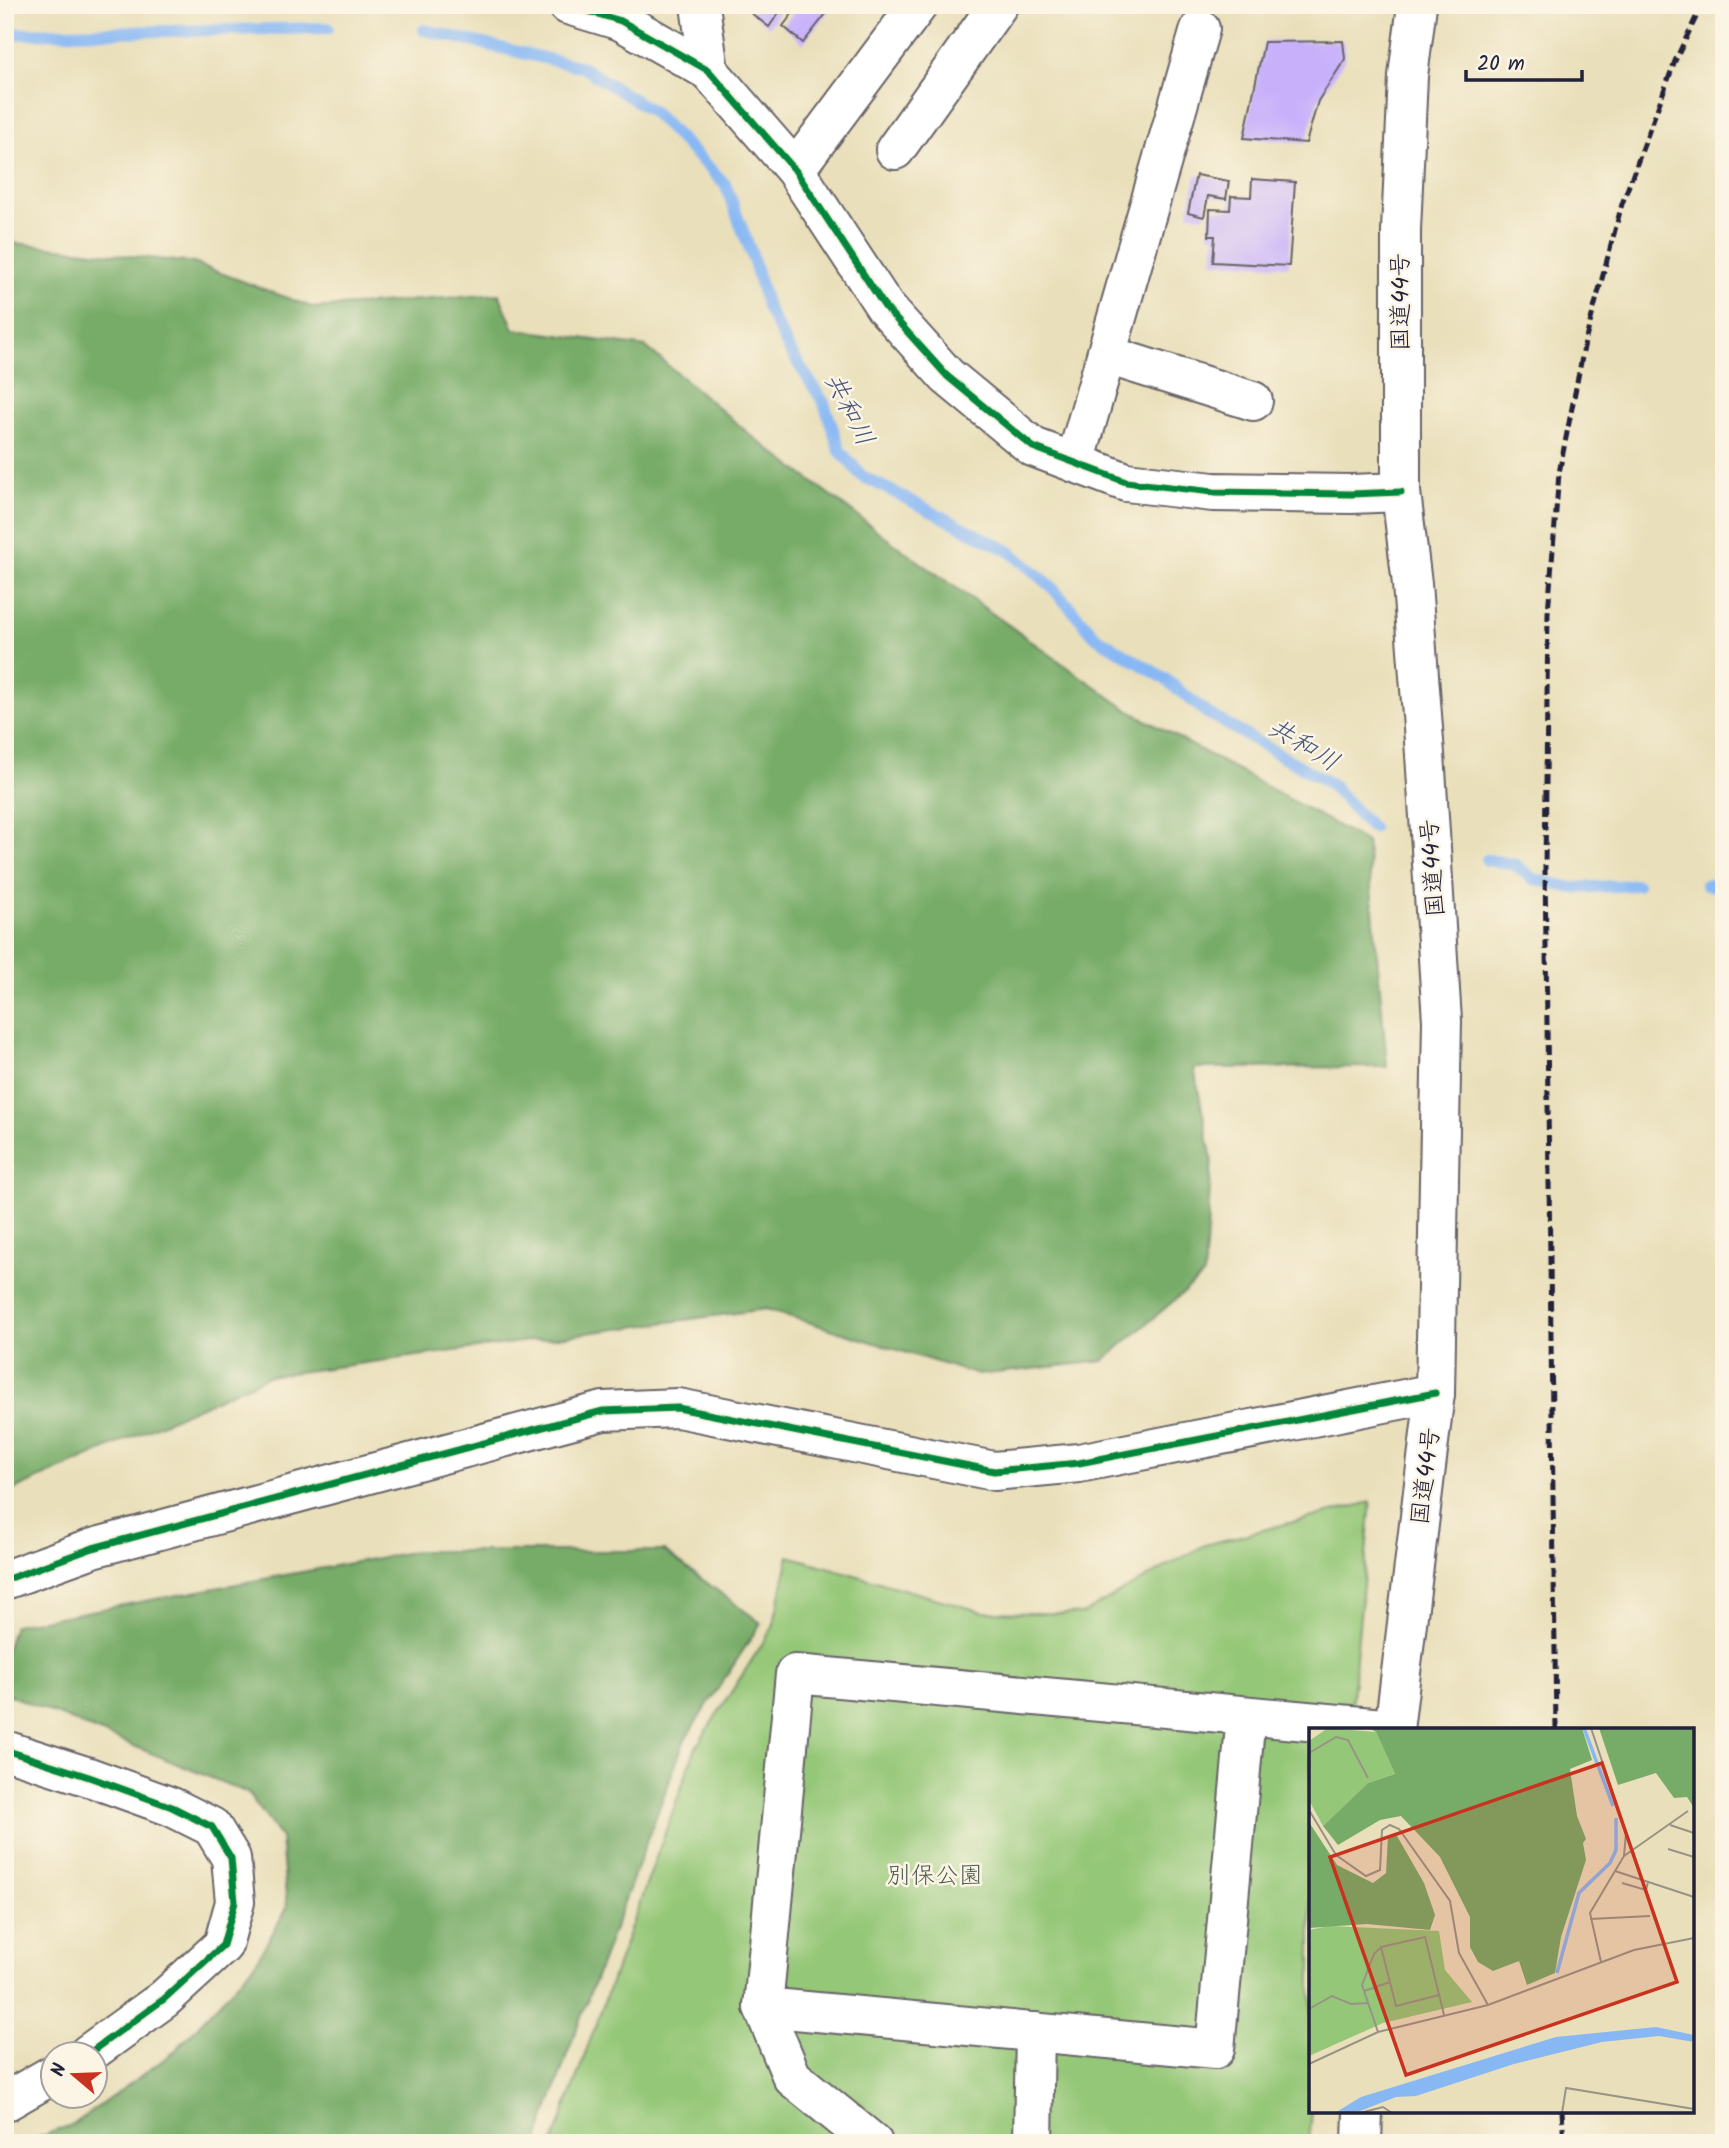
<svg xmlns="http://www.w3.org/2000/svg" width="1729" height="2148" font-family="Kalam,'Klee One',sans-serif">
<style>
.green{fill:#94c777;stroke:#5b7459;stroke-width:2}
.forest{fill:#77ac68;stroke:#4c6752;stroke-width:2}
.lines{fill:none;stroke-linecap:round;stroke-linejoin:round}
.stream{stroke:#88b8f4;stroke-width:12}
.building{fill:#c8b0fb}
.minor-casing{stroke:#686467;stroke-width:42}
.highway-casing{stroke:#686467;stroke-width:42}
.minor{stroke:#fff;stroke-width:38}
.highway{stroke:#fff;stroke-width:38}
.rail{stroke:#22223b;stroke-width:5;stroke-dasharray:10 5;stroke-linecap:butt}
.cycleway-casing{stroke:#fcf5e5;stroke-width:11}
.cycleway{stroke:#00873e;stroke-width:7}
.labels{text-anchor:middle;stroke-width:5;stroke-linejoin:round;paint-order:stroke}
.street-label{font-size:24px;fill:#22223b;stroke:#fcf5e5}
.park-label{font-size:24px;fill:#4a5c50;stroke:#fcf5e5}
.water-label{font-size:26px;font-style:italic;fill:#46567c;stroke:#fcf5e5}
.inset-river{fill:none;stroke:#88b8f4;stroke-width:3.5}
.inset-road{fill:none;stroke:#999387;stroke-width:2}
.view{fill:#c8321e;fill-opacity:0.15;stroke:#c8321e;stroke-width:3.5}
.inset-edge{fill:none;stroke:#22223b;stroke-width:3.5}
</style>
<rect width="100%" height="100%" fill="#fcf5e5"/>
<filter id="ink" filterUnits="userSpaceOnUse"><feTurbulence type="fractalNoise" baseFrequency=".0143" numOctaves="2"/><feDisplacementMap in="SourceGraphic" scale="14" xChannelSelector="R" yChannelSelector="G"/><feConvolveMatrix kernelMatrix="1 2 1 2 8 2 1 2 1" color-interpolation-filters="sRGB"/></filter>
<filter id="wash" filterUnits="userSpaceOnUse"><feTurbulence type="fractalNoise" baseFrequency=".00686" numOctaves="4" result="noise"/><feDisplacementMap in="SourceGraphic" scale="28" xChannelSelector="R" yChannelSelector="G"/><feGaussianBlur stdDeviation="1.57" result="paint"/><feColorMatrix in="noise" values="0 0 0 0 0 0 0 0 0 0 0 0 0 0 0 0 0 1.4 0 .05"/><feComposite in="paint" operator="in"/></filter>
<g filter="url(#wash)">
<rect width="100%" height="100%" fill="#e9dfba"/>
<polygon class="green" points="1371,1502 1349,1730 1311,1730 1311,2111 1312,2111 1309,2143 553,2143 696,1747 773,1627 789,1556 983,1612 1082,1614 1205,1545"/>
<g class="forest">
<polygon points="5,242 194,263 314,308 499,294 514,329 646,347 753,437 900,548 1128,710 1367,842 1387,1067 1194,1068 1212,1160 1204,1275 1103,1361 978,1375 766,1309 268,1376 5,1494"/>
<polygon points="416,1551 664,1551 761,1623 685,1739 568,2052 537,2143 23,2143 74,2124 174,2052 254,1965 287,1908 281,1838 248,1793 5,1693 5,1654 14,1625"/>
</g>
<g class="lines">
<g class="stream">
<polyline points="424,30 582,67 652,111 725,184 751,252 767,307 789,349 824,403 840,451 862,476 1009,551 1050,585 1096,637 1164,678 1207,713 1329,783 1372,828"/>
<polyline points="5,34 328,28"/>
<polyline points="1487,860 1516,865 1533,879 1572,888 1637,885"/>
<polyline points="1706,885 1724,886"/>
</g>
</g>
<g id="blocks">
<g class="building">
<polygon points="757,5 784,5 769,27 751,13"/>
<polygon points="799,5 824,5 829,10 803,43 783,26"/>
<polygon points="1343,41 1345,59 1318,101 1306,143 1244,138 1264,42"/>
<polygon points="1196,175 1229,181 1226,199 1208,196 1204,217 1188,213"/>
<polygon points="1252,179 1295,182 1289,266 1213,262 1215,236 1209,236 1210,209 1230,210 1231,196 1251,197"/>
</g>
</g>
</g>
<g filter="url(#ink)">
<use href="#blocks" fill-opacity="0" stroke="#686467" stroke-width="2"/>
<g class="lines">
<g class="minor-casing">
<g id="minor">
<polyline points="568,5 621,21 709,71 795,170 885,307 947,376 1033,447 1126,482 1213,492 1351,494 1401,492"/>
<polyline points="700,5 709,71"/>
<polyline points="895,150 998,5"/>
<polyline points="795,170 918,5"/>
<polyline points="1107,355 1253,401"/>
<polyline points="1075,463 1200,29"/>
<polyline points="5,1580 93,1548 603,1411 678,1408 994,1471 1079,1463 1435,1393"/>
<polyline points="1246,1716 1215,2049 763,2007 795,1674 1394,1729"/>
<polyline points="5,1750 89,1777 172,1807 212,1827 231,1858 235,1902 223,1945 164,1999 88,2054"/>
<polyline points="763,2007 792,2077 873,2143"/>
<polyline points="5,2102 52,2075"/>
<polyline points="1033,2143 1035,2032"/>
</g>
</g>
<g class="highway-casing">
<g id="highway">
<polyline points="1394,1730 1435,1393 1442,1021 1425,754 1412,584 1401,492 1401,230 1408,76 1417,5"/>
<polyline points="1362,2143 1363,2111"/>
</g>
</g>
<use href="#minor" class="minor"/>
<use href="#highway" class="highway"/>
<g class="rail">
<polyline points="1556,1730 1545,868 1548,613 1559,473 1585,342 1622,204 1675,61 1702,5"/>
<polyline points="1562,2111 1564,2143"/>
</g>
<g class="cycleway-casing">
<g id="cycleway">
<polyline points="568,5 621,21 709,71 795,170 885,307 947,376 1033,447 1126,482 1213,492 1351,494 1401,492"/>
<polyline points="5,1580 93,1548 603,1411 678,1408 994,1471 1079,1463 1435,1393"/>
<polyline points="5,1750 89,1777 172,1807 212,1827 231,1858 235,1902 223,1945 164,1999 88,2054"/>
</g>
</g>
<use href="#cycleway" class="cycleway"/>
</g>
</g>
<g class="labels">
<g class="street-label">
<text transform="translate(1400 302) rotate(-90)" y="8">国道44号</text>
<text transform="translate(1432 868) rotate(-94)" y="8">国道44号</text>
<text transform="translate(1425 1476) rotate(-83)" y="8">国道44号</text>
</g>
<g class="park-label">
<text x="935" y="1883">別保公園</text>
</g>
<g class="water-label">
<text transform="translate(850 409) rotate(63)" y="9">共和川</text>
<text transform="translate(1304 744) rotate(31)" y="9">共和川</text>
</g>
</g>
<g transform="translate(1309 1728)">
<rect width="385" height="385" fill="#e9dfba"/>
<path d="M 19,0 L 67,4 L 86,46 L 59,55 L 14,98 L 0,72 L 0,13 ZM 21,198 L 130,203 L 136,242 L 163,274 L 74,295 L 0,328 L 0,202 Z" fill="#94c777"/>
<path d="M 60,0 L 273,0 L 283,32 L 261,41 L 268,88 L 277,111 L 274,115 L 277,132 L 252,209 L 246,245 L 218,257 L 210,233 L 184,243 L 169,234 L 161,219 L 161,189 L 131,129 L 92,88 L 71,92 L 29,117 L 14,98 L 59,55 L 86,46 L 67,4 ZM 290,0 L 385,0 L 385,80 L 378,69 L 365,70 L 347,45 L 309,57 ZM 0,94 L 28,137 L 64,155 L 77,145 L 79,108 L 88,108 L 115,155 L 126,187 L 121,202 L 58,196 L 0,200 Z" fill="#77ac68"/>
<path d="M 347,299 L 385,307 L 385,314 L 350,308 L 293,314 L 205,336 L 107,368 L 87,369 L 46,385 L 26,385 L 52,369 L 247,309 Z" fill="#88b8f4"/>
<path class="inset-river" d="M 275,0 L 304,78M 248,245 L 270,165 L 301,135 L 307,122 L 307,90"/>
<path class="inset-road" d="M 282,0 L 317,105 L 315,128 L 281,185 L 292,234M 0,25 L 27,9 L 39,12 L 59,50M 0,82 L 27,127 L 57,148 L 71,142 L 73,102 L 81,97 L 90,101 L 141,173 L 150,225 L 179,277M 361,97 L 385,105M 359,121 L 385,129M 315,128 L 379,83M 306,143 L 385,169M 313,155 L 337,162 L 339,154M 281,191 L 341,188M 55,263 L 81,254M 130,267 L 87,278 L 72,219 L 116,209 L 135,287M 0,281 L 23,268 L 42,276 L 59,275M 69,304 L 53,257 L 65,226 L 72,219M 0,336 L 69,304 L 179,277 L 325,222 L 385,210M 51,385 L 74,379 L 83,385M 253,385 L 257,360 L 385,381"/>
<path class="view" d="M 293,35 L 368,254 L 97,347 L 21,129 Z"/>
<rect width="385" height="385" class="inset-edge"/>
</g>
<rect width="1729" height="2148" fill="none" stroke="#fcf5e5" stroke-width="28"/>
<g transform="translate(74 2075) rotate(289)"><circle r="33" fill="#fcf5e5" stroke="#a5a1a1" stroke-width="2"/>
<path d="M0-5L12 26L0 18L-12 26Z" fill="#c8321e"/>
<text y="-10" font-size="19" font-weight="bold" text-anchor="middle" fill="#22223b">N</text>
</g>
<path d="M1466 70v10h116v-10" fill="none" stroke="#22223b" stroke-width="3.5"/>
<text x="1477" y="70" font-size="21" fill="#22223b" stroke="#fcf5e5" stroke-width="5" paint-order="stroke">20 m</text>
</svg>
